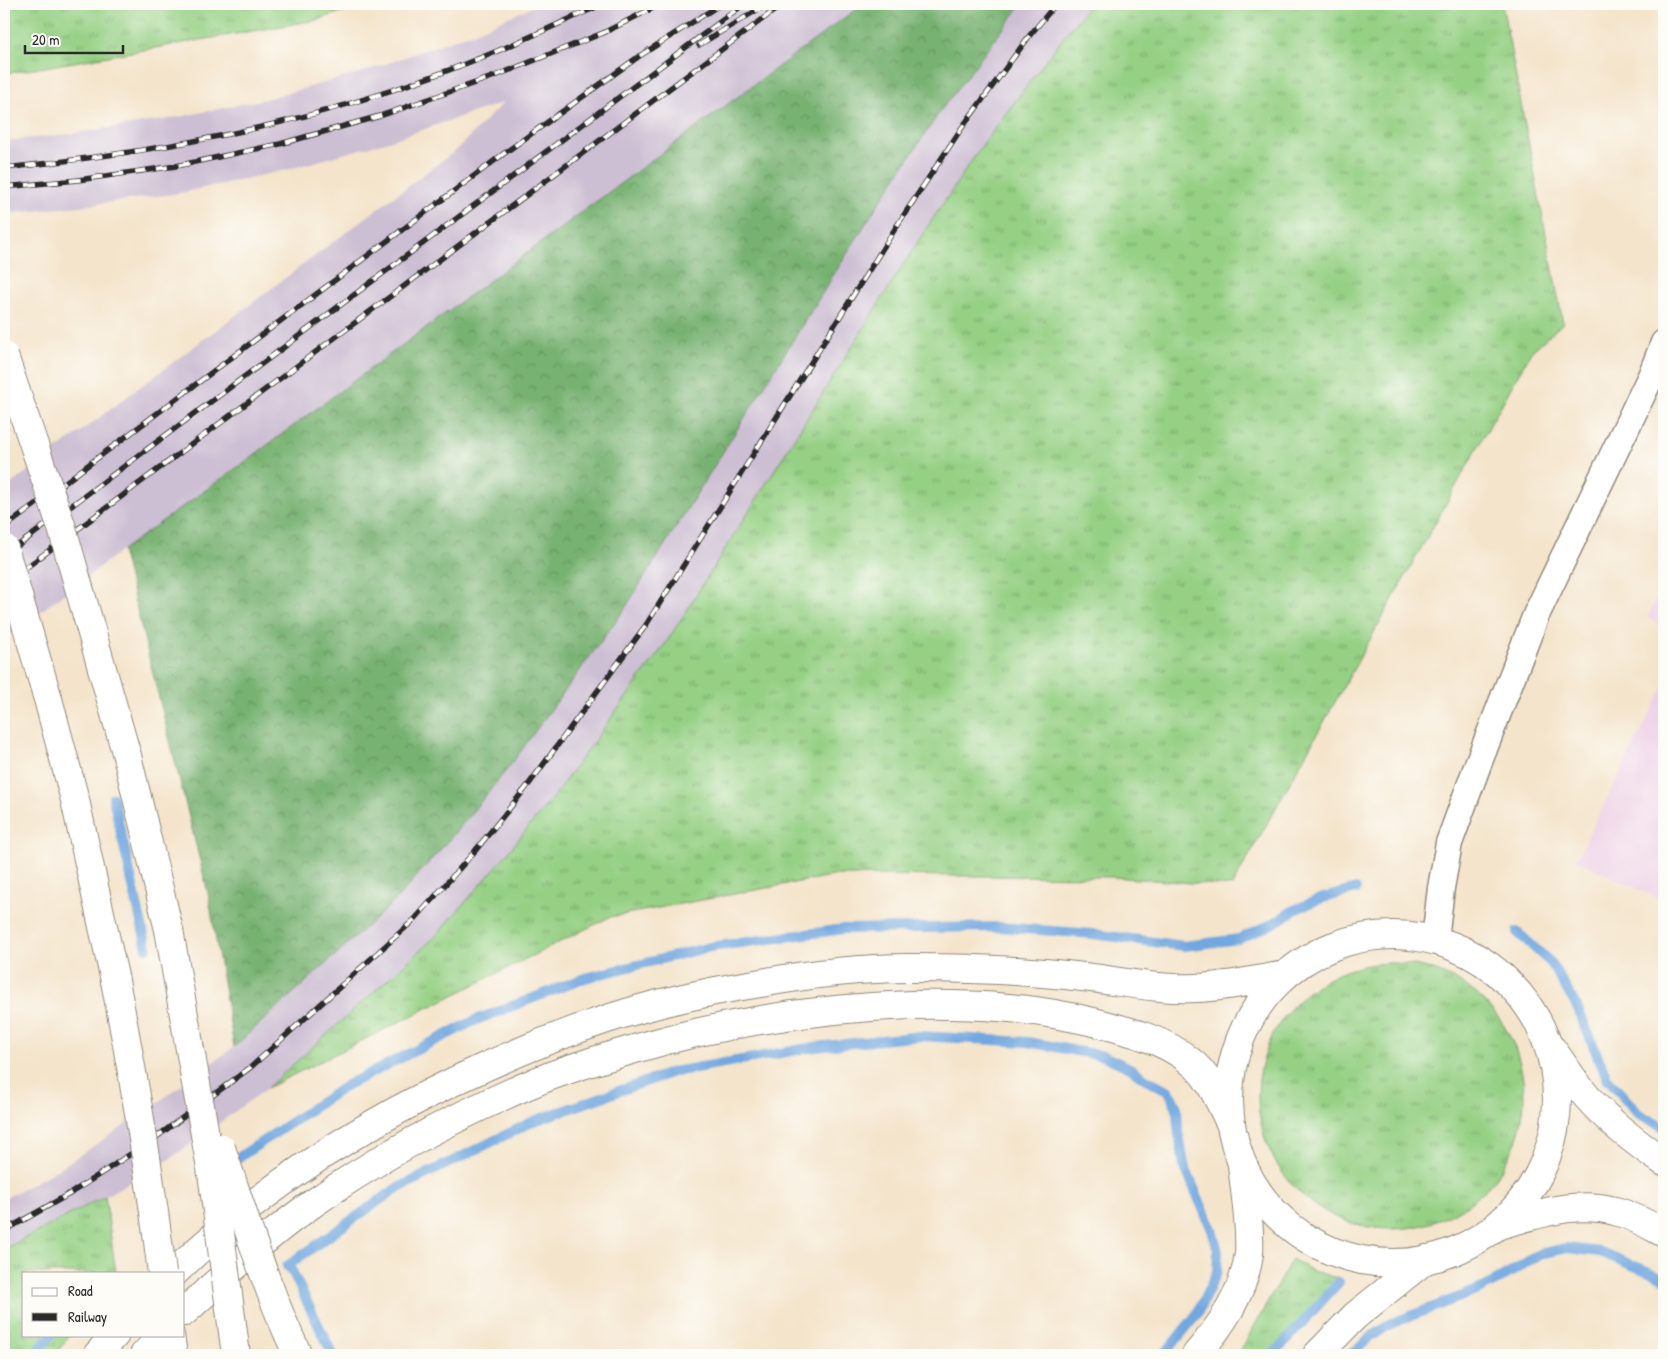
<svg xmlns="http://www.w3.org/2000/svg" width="1668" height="1359" font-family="'Patrick Hand',sans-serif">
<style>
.built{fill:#eed0e7}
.railway{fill:#ccbed3}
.grass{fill:url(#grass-tufts);stroke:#607e58}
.forest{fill:url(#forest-crowns);stroke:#526e4e}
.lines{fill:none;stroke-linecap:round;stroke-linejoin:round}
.stream{stroke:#72a7df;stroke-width:10}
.street-casing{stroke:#90887b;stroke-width:29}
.secondary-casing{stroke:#90887b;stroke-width:30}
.highway-casing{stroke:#90887b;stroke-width:30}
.street{stroke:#fff;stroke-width:26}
.secondary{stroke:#fff;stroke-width:28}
.highway{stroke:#fff;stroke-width:28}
.rail-casing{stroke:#2b2b2b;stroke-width:5.5}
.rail{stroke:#fdfcf7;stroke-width:4;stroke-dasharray:11;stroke-linecap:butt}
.highway-bridge-casing{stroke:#90887b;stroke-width:30;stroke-linecap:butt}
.highway-bridge{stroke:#fff;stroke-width:28}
</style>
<defs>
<pattern id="grass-tufts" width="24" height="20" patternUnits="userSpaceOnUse" patternTransform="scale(1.25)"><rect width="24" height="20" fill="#95d084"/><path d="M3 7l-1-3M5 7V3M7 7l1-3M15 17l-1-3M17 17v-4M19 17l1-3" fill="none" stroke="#7aa96c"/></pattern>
<pattern id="forest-crowns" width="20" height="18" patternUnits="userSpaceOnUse" patternTransform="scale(1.25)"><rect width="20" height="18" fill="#78b272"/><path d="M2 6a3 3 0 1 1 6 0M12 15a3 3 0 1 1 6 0" fill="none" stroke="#63915e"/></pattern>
</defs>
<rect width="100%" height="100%" fill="#fdfcf7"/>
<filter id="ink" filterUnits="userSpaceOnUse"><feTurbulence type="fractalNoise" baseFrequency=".02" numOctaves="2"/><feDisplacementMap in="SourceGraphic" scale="10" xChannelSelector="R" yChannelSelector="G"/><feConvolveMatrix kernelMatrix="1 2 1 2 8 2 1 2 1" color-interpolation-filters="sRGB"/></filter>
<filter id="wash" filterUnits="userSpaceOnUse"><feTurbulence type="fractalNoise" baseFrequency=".0096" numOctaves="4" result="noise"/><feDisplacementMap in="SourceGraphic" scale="20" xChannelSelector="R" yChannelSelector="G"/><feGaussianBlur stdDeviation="1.12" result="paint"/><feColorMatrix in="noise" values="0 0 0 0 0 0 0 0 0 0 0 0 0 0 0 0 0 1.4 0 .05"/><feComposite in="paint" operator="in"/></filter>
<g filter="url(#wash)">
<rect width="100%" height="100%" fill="#f4e4cb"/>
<g class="built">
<polygon points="1664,586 1664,628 1647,617"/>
<polygon points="1664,686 1664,901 1576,860"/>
</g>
<g class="railway">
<polygon points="538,4 863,4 235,469 122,550 4,639 4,489 456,150 504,102 389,141 286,170 180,193 81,206 4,214 4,141 70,134 169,119 266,99 363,72 475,32"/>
<polygon points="1022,4 1090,4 1052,52 983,144 920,238 668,640 551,800 495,868 435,937 267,1088 170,1159 82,1209 4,1249 4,1199 57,1170 139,1116 234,1047 396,900 454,834 509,767 624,610 875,209 939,113"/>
</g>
<g class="grass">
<polygon points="4,4 365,4 317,20 4,74"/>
<polygon points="1090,4 1502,4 1563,323 1531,352 1232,886 1112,877 837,875 610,917 267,1088 435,937 495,868 551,800 668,640 920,238 983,144 1052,52"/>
<circle cx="1391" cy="1096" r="133"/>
<polygon points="105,1196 116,1273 24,1273 24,1335 70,1335 55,1355 4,1355 4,1249"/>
<polygon points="1292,1259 1313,1271 1343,1280 1269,1355 1238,1355"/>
</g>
<polygon class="forest" points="863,4 1022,4 939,113 875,209 624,610 509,767 454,834 396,900 234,1047 208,893 122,550 235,469"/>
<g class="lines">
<g class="stream">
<polyline points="113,798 147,948"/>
<polyline points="1517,932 1551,963 1577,1007 1607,1078 1639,1114 1664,1128"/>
<polyline points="229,1164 347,1085 476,1020 585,978 710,947 844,929 999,927 1093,934 1184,946 1239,939 1274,923 1294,910 1320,899 1356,889"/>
<polyline points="289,1265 333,1355"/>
<polyline points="287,1266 394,1190 534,1121 673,1072 815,1047 920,1036 1028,1042 1104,1056 1130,1068 1144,1078 1169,1091 1177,1108 1178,1128 1184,1165 1212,1230 1218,1251 1217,1272 1197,1314 1164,1355"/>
<polyline points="35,1355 51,1335"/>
<polyline points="1273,1355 1339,1282"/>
<polyline points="1350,1355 1367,1340 1390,1324 1483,1288 1510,1273 1539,1254 1567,1248 1600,1252 1664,1278"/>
</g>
</g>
</g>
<g filter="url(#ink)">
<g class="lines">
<g class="street-casing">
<polyline id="street" points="1435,940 1441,888 1449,843 1478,764 1536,615 1651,376 1664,343"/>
</g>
<g class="secondary-casing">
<g id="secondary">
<circle cx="1393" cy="1099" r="164"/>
<path d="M 1552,1049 C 1564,1065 1574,1082 1587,1097 C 1609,1122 1636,1143 1664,1162"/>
<path d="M 1498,1225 C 1536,1215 1575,1200 1615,1211 C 1632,1215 1649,1225 1664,1233"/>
<path d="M 174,1273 C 264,1185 373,1117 487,1066 C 543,1041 602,1018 662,1003 C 694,995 728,988 761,983 C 810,974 860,968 910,968 C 968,968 1026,970 1083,977 C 1121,981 1158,990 1196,988 C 1226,987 1255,980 1285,975"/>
<path d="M 184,1312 C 223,1277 262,1240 305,1209 C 374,1160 449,1119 526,1086 C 562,1070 600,1059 638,1048 C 727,1022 818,1008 911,1005 C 978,1004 1032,1007 1098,1023 C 1129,1031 1165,1040 1190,1061 C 1210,1076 1220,1103 1231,1125"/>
<polyline points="97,1355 115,1335"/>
<polyline points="144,1355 163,1335"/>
</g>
</g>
<g class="highway-casing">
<g id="highway">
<polyline points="127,756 169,930"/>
<polyline points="75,800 115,981"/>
<polyline points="170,1335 173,1355"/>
<path d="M 1196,1355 C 1221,1326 1244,1293 1249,1254 C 1251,1229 1245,1191 1242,1165"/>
<polyline points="1317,1355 1355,1316 1426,1259"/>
</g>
</g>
<use href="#street" class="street"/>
<use href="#secondary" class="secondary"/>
<use href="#highway" class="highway"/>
<g class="rail-casing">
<g id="rail">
<polyline points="699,45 767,4"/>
<path d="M 4,168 C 128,155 252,135 371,97 C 409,85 448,71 485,56 C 525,40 564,21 603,4"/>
<polyline points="4,187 78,180 176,166 280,144 380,116 495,76 603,33 661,4"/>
<polyline points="4,528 506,152 638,57 721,4"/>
<polyline points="4,556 744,4"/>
<polyline points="4,584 783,4"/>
<polyline points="4,1231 71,1193 155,1138 251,1067 415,919 475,851 529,784 646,625 898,224 961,129 1030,35 1056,4"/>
</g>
</g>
<use href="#rail" class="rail"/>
<g class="highway-bridge-casing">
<g id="highway-bridge">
<polyline points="4,356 62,528 127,756"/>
<polyline points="4,548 48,699 75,800"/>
<polyline points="169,930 213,1180 236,1355"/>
<path d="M 115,981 C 134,1078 150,1175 162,1273"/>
<path d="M 221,1148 C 245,1218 266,1289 298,1355"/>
</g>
</g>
<use href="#highway-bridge" class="highway-bridge"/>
</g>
</g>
<rect width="1668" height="1359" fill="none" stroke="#fdfcf7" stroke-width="20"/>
<rect x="22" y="1272" width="162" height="65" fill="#fdfcf7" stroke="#a9a8a5"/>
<rect x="32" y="1288" width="25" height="8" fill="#ffffff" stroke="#a9a8a5"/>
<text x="68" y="1296" font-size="15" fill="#2b2b2b">Road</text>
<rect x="32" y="1313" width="25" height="8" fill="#2b2b2b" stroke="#a9a8a5"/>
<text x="68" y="1322" font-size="15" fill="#2b2b2b">Railway</text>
<path d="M25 45v8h98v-8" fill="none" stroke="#2b2b2b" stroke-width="2.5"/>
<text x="32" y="45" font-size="15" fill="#2b2b2b" stroke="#fdfcf7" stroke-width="4" paint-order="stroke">20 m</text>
</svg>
